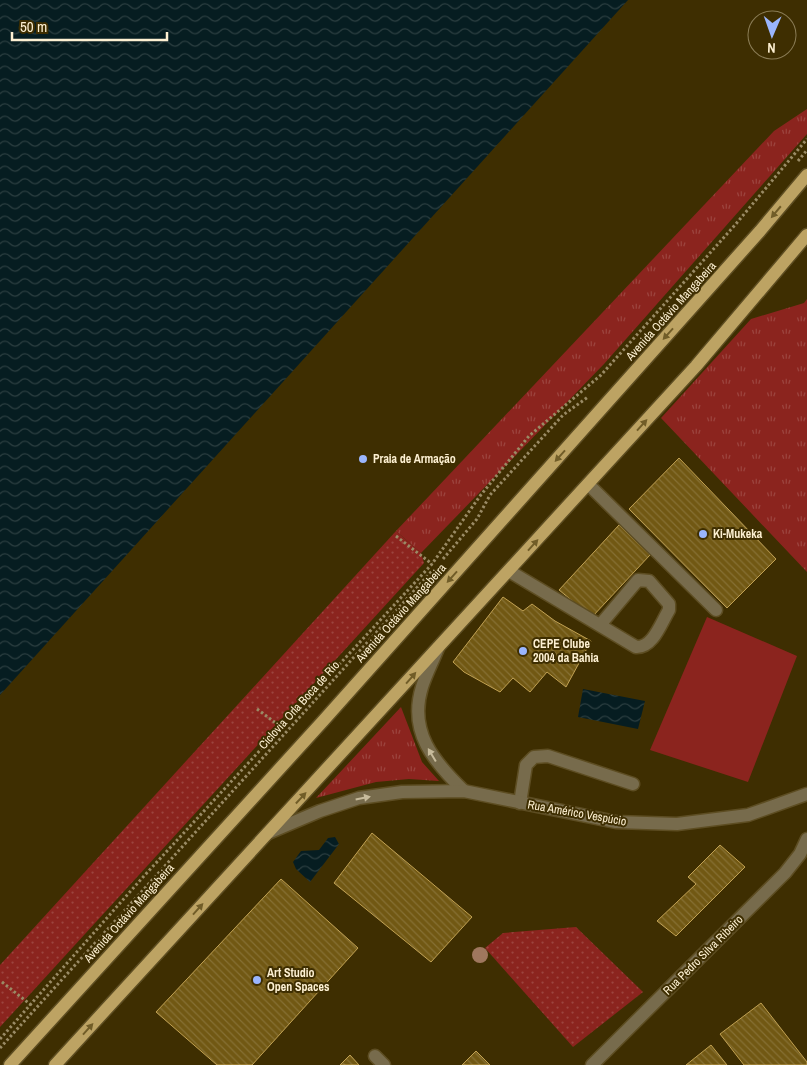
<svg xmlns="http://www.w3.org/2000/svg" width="807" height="1065" font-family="'Archivo Narrow',sans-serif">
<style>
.grass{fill:url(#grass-tufts)}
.park{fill:url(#park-dots)}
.garden{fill:#8b241e}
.water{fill:url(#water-waves)}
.building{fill:url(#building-back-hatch);stroke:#c1a153}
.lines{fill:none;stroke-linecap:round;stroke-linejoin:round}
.minor-casing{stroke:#5d4d22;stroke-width:15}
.major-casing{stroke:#5d4d22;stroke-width:15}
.path{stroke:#9a8b65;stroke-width:3;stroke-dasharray:2.5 2.5;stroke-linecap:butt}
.minor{stroke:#776b4c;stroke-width:12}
.major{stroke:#bda363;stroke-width:12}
.tree{fill:#9f775e}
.oneway{fill:#715d28}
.oneway2{fill:#c7bb9c}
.poi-dot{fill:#9ab5fd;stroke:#3e2e01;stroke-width:2}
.labels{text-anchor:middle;stroke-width:4;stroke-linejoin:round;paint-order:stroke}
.street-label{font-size:12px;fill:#fdf0d2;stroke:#3e2e01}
.poi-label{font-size:12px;font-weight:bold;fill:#fdf0d2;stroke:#3e2e01;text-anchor:start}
</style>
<defs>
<pattern id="grass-tufts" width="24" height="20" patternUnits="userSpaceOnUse" patternTransform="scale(1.25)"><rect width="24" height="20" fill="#8b241e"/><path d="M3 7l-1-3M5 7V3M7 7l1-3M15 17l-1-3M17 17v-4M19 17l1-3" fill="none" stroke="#9c443e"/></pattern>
<pattern id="park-dots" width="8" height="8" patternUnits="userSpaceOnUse" patternTransform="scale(1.25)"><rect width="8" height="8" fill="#8b241e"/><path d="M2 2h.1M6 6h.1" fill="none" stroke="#9c443e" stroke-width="1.8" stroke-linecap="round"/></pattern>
<pattern id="water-waves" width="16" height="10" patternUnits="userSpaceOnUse" patternTransform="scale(1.25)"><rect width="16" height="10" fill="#061d21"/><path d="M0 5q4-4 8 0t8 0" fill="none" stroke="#2b3e40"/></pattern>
<pattern id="building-back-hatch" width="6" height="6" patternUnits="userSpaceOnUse" patternTransform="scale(1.25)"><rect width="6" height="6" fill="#715813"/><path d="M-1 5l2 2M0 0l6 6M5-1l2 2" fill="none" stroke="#867034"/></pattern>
</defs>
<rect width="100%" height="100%" fill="#3e2e01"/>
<g class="grass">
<polygon points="807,109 807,134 604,364 421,553 396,531 774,131"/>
<polygon points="807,299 807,572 661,418 751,319 804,303"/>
<polygon points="401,707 422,762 439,781 409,779 376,782 316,798"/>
</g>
<g class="park">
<polygon points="396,531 421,553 424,563 0,1027 0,965"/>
<polygon points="576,927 643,992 573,1047 485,948 503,933"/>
</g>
<polygon class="garden" points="707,617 797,656 748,782 650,750"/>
<g class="water">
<polygon points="0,0 628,0 0,695"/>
<polygon points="583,689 645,701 638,729 578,717"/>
<polygon points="335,837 339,844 310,882 296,869 293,862 301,851 319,850 328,838"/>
</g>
<g class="building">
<polygon points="679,458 776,559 727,608 629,509"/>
<polygon points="619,525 650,555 592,617 559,590"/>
<polygon points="503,597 523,611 532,604 555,621 591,641 566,687 547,672 530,692 513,678 500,692 464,672 453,662"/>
<polygon points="372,833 472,917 431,962 334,883"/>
<polygon points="720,845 745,867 676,936 657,921 696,884 688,877"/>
<polygon points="281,879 358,948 252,1065 217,1065 156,1012"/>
<polygon points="761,1003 807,1062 807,1065 744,1065 720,1034"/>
<polygon points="711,1045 727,1065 686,1065"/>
<polygon points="476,1051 490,1065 462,1065"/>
<polygon points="350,1055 359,1065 340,1065"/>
</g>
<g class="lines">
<g class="minor-casing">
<g id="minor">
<polyline points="588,484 716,610"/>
<path d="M 509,571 L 636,647 C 653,648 661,623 669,610 L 669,604 L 649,581 L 638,580 L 600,625"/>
<path d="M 438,648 C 433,661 426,674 422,687 C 408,732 434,762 464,791"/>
<polyline points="520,803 526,765 534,757 548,756 633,784"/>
<polyline points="268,833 320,811 359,798 402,792 464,791 616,822 677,824 748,815 807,794"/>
<polyline points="375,1056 384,1065"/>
<polyline points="592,1065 785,873 800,854 807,839"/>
</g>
</g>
<g class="major-casing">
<g id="major">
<polyline points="10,1065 323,721 760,231 807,175"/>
<polyline points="55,1065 696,366 807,235"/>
</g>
</g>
<g class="path">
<polyline points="798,161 807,150"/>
<polyline points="396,536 432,564"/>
<polyline points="443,559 477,519 490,495 563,415 588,397"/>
<polyline points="257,709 281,727"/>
<polyline points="2,982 31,1005"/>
<polyline points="0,1039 144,876 432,564 480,496 529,436 601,375 735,225 807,139"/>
<polyline points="0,1048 432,571"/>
</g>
<use href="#minor" class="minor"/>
<use href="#major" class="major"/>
</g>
<circle class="tree" cx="480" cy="955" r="8"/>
<defs><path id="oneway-solid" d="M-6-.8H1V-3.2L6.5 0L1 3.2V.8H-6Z" transform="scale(1.25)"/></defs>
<g class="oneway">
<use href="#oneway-solid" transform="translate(776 212) rotate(130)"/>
<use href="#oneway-solid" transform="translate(668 334) rotate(132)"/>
<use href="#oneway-solid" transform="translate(642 425) rotate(-48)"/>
<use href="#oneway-solid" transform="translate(560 456) rotate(132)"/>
<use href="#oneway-solid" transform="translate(533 545) rotate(-48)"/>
<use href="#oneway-solid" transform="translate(452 577) rotate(132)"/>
<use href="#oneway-solid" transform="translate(411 678) rotate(-49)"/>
<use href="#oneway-solid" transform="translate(301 798) rotate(-47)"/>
<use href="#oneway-solid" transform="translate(198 909) rotate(-48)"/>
<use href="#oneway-solid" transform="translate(88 1029) rotate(-48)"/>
</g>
<g class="oneway2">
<use href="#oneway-solid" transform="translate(432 755) rotate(-121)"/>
<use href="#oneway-solid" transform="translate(363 798) rotate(-11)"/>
</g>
<g class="poi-dot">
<circle cx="363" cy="459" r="5"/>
<circle cx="703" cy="534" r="5"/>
<circle cx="523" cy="651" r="5"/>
<circle cx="257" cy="980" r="5"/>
</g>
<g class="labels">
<g class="street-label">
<text transform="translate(671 311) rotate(-48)" y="4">Avenida Octávio Mangabeira</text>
<text transform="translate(401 613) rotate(-48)" y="4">Avenida Octávio Mangabeira</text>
<text transform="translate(299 705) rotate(-48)" y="4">Ciclovia Orla Boca de Rio</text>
<text transform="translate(577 813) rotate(10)" y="4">Rua Américo Vespúcio</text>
<text transform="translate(129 913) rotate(-48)" y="4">Avenida Octávio Mangabeira</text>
<text transform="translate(703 955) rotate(-45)" y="4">Rua Pedro Silva Ribeiro</text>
</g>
<g class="poi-label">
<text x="373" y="463">Praia de Armação</text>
<text x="713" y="538">Ki-Mukeka</text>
<text x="533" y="648">CEPE Clube<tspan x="533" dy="14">2004 da Bahia</tspan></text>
<text x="267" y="977">Art Studio<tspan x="267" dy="14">Open Spaces</tspan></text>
</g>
</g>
<g transform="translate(772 35) rotate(182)"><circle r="24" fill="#3e2e01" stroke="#8a7c55"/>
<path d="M0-4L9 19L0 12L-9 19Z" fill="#9ab5fd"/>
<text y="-8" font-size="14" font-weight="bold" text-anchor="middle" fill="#fdf0d2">N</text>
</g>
<path d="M12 32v8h155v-8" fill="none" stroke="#fdf0d2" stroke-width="2.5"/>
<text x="20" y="32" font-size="15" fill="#fdf0d2" stroke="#3e2e01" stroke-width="4" paint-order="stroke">50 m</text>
</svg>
